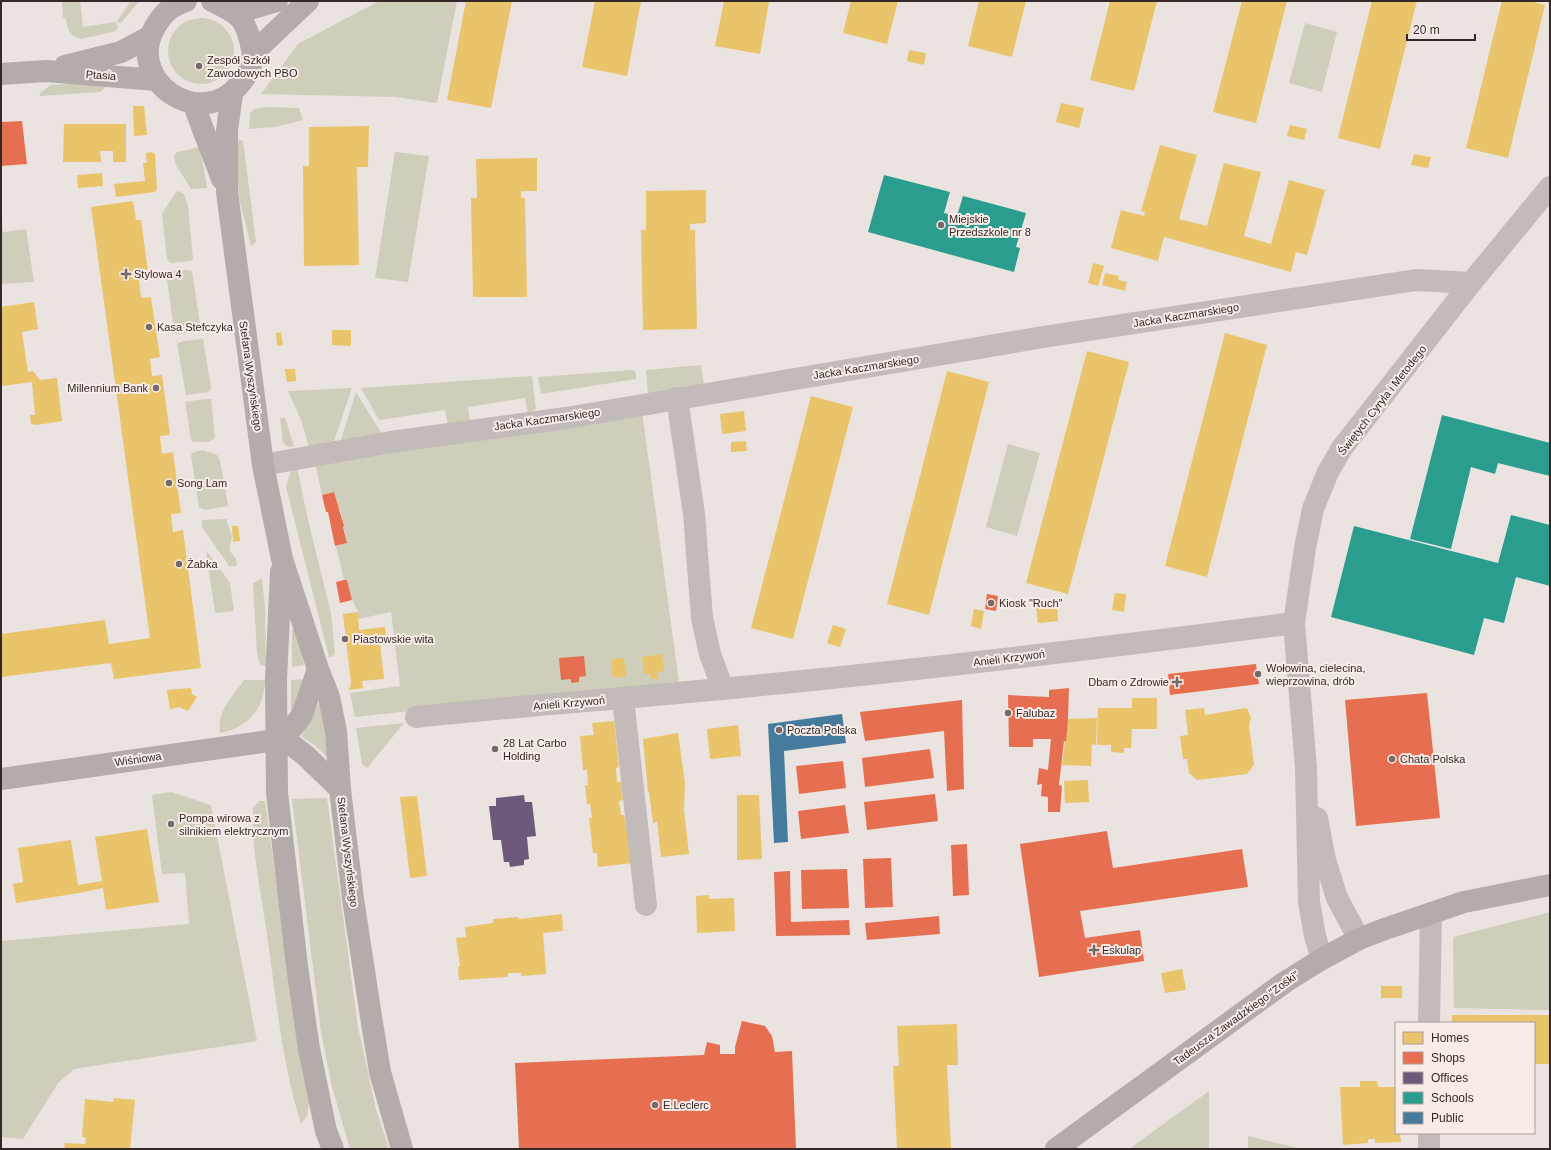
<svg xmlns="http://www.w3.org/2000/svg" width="1551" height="1150" font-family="Arial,sans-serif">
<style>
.green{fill:#cfcebb}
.homes{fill:#e9c46a}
.shops{fill:#e76f51}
.offices{fill:#6d597a}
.schools{fill:#2a9d8f}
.public{fill:#457b9d}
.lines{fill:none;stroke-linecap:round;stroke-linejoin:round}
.street{stroke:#c3bbb9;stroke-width:22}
.secondary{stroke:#b4acaa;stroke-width:22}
.poi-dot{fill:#746a68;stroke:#f7ece7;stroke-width:1.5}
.labels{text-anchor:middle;stroke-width:4;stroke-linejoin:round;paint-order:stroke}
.poi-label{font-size:11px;fill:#342928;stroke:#f7ece7;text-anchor:start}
.street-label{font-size:11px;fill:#342928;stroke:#f7ece7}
</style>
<rect width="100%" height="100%" fill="#eae3e0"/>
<g class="green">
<path d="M 62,1 L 80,1 L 83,27 L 115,22 L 118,27 L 116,31 L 81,39 C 71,37 67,29 66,19 L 63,18 Z"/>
<polygon points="131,1 139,1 122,22 118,23 117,21"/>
<polygon points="379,1 457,1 437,103 395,97 261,94 298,44"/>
<circle cx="201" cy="51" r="33"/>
<polygon points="1305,23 1337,32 1322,92 1289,83"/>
<polygon points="110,81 101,92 39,96 41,92 51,85"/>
<polygon points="266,107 299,108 303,120 275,127 249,129 250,113 254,109"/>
<polygon points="234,138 243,141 256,242 251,246 239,198"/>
<polygon points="200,147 207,188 191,189 176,165 174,156 177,152"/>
<polygon points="395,152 429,156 408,282 375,278"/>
<polygon points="179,191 184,194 188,206 193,258 191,261 170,263 167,258 162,214 176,192"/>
<polygon points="1,214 3,232 26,229 34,282 1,284"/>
<polygon points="187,270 192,271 201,331 177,334 174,331 166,272"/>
<polygon points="203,339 211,388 209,392 186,395 177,344 183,341"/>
<polygon points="701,365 704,385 648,394 646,370"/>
<polygon points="633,370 636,373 636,379 541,394 538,377"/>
<polygon points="532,376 536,409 528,413 525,398 468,407 470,420 448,425 445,410 379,420 361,388"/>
<polygon points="352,388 333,444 309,447 301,420 288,391"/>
<polygon points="356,392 383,436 340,443"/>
<polygon points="205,399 211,399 215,438 209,442 193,442 191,439 185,402"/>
<polygon points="642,412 679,682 355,717 350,693 400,686 391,612 358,619 358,612 352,600 347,580 344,580 336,546 347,543 340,509 338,509 334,492 322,495 315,463"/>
<polygon points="280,418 285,418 294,446 289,447 283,443"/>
<polygon points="1008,444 1040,453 1017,536 986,527"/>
<polygon points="203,450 217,455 220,460 228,506 205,510 199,508 191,455 194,452"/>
<polygon points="297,467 308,520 331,613 335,653 332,657 329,657 286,487 290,473"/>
<polygon points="226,519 232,536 229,550 236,559 237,566 229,566 202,527 202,520"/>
<polygon points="206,550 230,583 234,611 215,613"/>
<polygon points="262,579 265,607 266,666 260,665 257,653 253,583"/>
<polygon points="292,630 296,630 304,665 292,667"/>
<polygon points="307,679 291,713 291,680"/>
<path d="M 244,680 L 265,680 C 265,709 247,728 220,733 C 217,710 232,698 244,680 Z"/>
<polygon points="322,703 328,758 316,746 301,736 319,704"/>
<polygon points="404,723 367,768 362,764 356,728"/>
<polygon points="171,792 211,805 257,1041 74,1069 58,1083 23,1139 1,1137 1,941 189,924 185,873 162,874 152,795"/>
<polygon points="327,798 358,1027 376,1109 389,1149 350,1149 332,1087 321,1032 292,799"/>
<path d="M 259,801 L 265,801 L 289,974 L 310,1099 L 307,1116 L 301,1124 C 282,1063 276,998 267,934 C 261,894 251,847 253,808 Z"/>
<polygon points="1550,912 1550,1010 1454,1008 1453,937"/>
<polygon points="1209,1091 1209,1149 1129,1149"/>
<polygon points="1248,1136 1302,1149 1248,1149"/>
</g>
<g class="homes">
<polygon points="466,1 512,1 491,108 447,100"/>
<polygon points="595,1 641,1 627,76 582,67"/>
<polygon points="724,1 769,1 760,54 715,46"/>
<polygon points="851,1 898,1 887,44 843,33"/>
<polygon points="979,1 1026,1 1012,57 968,46"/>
<polygon points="1110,1 1157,1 1134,91 1090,80"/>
<polygon points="1242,1 1287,1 1256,123 1213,112"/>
<polygon points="1372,1 1417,1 1380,149 1338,138"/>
<polygon points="1502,1 1530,1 1545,5 1508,158 1466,148"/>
<polygon points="909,50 926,53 924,65 907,61"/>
<polygon points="1061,103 1084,108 1079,128 1056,122"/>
<polygon points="133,106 144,106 147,135 134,136"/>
<polygon points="64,124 126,124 126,162 113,162 113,151 100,151 101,162 63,162"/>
<polygon points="1290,125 1307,129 1304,140 1287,136"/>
<polygon points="369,126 368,167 357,167 359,265 304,266 303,166 309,166 309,127"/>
<polygon points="1160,145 1197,155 1179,219 1207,226 1224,163 1261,172 1244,236 1271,244 1289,180 1325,190 1307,255 1296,252 1291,272 1164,237 1158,261 1111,248 1121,210 1144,216 1145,212 1141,211"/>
<polygon points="151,152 155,154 157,189 155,192 116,197 114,184 145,181 143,163 147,163 146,153"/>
<polygon points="1414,154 1431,157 1428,168 1411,165"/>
<polygon points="537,158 537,191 521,191 521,198 525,198 527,297 473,297 471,198 477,198 476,159"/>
<polygon points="102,173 103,186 78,188 77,175"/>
<polygon points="706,190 706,223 690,224 690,230 695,230 697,329 643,330 641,230 646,230 646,191"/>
<polygon points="133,201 136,220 141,220 149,279 139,280 141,298 151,297 160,357 150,359 152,376 162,375 170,435 160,436 162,454 173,452 181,513 171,514 173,532 183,530 201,668 114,679 111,663 1,677 1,634 105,620 109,644 150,638 91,207"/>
<polygon points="1093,263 1104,266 1098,286 1088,283"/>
<polygon points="1105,273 1119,276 1118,280 1127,282 1125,291 1102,285"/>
<polygon points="34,302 38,329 22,332 28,372 33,371 40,380 57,378 62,421 37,425 31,424 30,415 35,415 32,382 2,386 1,378 1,307"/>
<polygon points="332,330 351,330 351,346 332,345"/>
<polygon points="281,332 283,345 277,346 276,333"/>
<polygon points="1225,333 1267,345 1207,577 1165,566"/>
<polygon points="1087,351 1129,362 1068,594 1026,583"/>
<polygon points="285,369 295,369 296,381 287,382"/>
<polygon points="947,371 989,382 929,615 887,604"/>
<polygon points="811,396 853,407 793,639 751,628"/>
<polygon points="744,411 746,431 722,434 720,414"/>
<polygon points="746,441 747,451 731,452 731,442"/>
<polygon points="232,526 238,526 240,541 233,542"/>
<polygon points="1115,593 1126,594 1124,612 1112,610"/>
<polygon points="1057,606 1058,621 1038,623 1036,608"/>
<polygon points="974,609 984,611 981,629 971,626"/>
<polygon points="358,612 359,630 385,627 386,637 367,641 368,644 380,643 384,679 362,681 363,688 349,690 351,683 343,614"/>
<polygon points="833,625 846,629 840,647 827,643"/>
<polygon points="662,654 664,671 657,672 657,679 651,679 650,673 644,674 642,657"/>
<polygon points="624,658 626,676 613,678 611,659"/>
<polygon points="191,688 192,694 197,697 188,711 179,707 170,709 167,690"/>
<polygon points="1132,698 1157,698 1157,729 1132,729 1131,748 1124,748 1124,753 1111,752 1111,745 1097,745 1098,708 1132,708"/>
<polygon points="1204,708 1205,715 1246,708 1248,710 1251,718 1249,725 1254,765 1247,774 1197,780 1189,773 1187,759 1183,759 1180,736 1188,735 1185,710"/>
<polygon points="1097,718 1096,745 1092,744 1091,766 1062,765 1068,719"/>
<polygon points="614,721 619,767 616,768 617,782 621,782 623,800 619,801 621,815 624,815 627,831 630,831 633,863 598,867 597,853 593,853 589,818 592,818 590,804 587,804 585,785 588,785 587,770 583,770 580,736 594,735 592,723"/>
<polygon points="738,725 741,756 710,759 707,729"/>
<polygon points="678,733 685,783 684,810 689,854 661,857 657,822 653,823 649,792 648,792 643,739"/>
<polygon points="1088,780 1089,802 1065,803 1064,781"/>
<polygon points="737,795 759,795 762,859 737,860"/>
<polygon points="417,796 427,876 410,878 400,797"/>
<polygon points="147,829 159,902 106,910 103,888 79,893 16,903 13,884 23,882 18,848 71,840 78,885 102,881 95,837"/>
<polygon points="709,895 709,899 734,898 735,931 697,933 696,896"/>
<polygon points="562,914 563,931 543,933 546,974 521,976 521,973 509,973 507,977 459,980 458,967 460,966 456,938 466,937 465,927 493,923 493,919 518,917 519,919"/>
<polygon points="1182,969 1186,990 1165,993 1161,973"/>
<rect x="1381" y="986" width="21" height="12"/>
<polygon points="1452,1015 1550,1015 1550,1064 1534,1064 1534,1023 1452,1023"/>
<polygon points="957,1024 958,1065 947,1065 951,1149 897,1149 893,1066 899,1066 897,1026"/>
<polygon points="1360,1081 1377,1081 1378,1087 1396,1087 1396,1133 1400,1133 1401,1142 1375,1143 1375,1139 1368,1139 1368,1143 1343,1145 1340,1087 1360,1087"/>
<polygon points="114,1098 135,1100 130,1149 64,1149 65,1143 85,1144 86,1138 82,1137 85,1099 113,1102"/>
</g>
<g class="shops">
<polygon points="22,121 27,164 1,166 1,122"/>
<polygon points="334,492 344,526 343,527 347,543 335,546 328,512 326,512 322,495"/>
<polygon points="344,580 347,580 352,600 340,603 336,582"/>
<polygon points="987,594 998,596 996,611 985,609"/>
<polygon points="584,656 586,676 579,677 579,682 571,683 571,679 561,680 559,658"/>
<polygon points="1256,664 1259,684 1170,695 1168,674"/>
<polygon points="1069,688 1068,719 1066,742 1064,741 1059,785 1062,786 1060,812 1048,812 1048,797 1041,796 1042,784 1037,785 1039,768 1048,770 1051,739 1033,739 1033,747 1009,747 1008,695 1049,697 1049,690"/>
<polygon points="1427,693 1440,818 1356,826 1345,700"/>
<polygon points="962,700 964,789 947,791 944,731 865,741 860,712"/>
<polygon points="930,749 934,778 865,787 862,758"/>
<polygon points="843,761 846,788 799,794 796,766"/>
<polygon points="935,794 938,821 867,830 864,802"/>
<polygon points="845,805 849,833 801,839 798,811"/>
<polygon points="1107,831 1113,868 1242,849 1248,887 1080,911 1085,938 1140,930 1144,961 1039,977 1020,844"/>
<polygon points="967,844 969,895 953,896 951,845"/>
<polygon points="891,858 893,907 865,908 863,859"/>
<polygon points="847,869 849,908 802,909 801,870"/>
<polygon points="790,871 791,922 849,920 850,935 776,936 774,872"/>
<polygon points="939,916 940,934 867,940 865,923"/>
<polygon points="742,1021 765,1026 772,1036 775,1052 792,1051 796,1149 519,1149 515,1063 704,1055 707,1042 720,1045 720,1054 735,1054 735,1047"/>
</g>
<polygon class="offices" points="524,795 525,802 532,802 536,836 527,837 529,859 524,860 524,865 510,867 509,862 504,862 501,840 493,840 489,806 496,806 496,798"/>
<g class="schools">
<polygon points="884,175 950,192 944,213 957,216 963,196 1026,213 1016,247 1020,248 1014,272 868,232"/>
<polygon points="1442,415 1550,443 1550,476 1498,463 1495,474 1471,467 1451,549 1410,539"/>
<polygon points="1511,515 1550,525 1550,586 1516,577 1504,623 1484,618 1474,655 1331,617 1354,526 1498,563"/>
</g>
<polygon class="public" points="842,714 846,743 784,751 788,842 774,843 768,724"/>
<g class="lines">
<g class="street">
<polyline points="677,398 694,514 702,618 710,654 723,689"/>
<polyline points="263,465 391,442 566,418 1043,337 1416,280 1471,283"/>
<polyline points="623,699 646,905"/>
<path d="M 416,717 C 517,706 619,699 721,689 C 912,671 1103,648 1294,623"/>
<polyline points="1317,818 1325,860 1337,898 1359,939"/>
<polyline points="1322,959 1315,936 1309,902 1306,768 1294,623 1305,548 1313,509 1328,472 1342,448 1471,283 1550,187"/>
<polyline points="1429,1023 1431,913"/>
<polyline points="1429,1149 1429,1133"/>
</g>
<g class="secondary">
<path d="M 186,1 C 171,6 163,13 155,27 C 124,80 200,132 239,85 C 247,76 255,62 252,49 C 246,18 240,14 212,1"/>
<polyline points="236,13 277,1"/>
<polyline points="253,53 308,1"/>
<polyline points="65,66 121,52 149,37"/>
<polyline points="1,74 46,71 156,80"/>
<polyline points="232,94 227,130 227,192 263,465 282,559 318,669 329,697 336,731 340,789 353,899 372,1023 380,1072 402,1149"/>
<path d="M 194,104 C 202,129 213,154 222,179"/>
<polyline points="281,572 276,680 277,793 297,966 309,1049 326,1131 333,1149"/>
<polyline points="276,740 293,727 302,715 318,669"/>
<polyline points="1,779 276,740 292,745 306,756 340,789"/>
<polyline points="1056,1149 1285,982 1322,959 1359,939 1382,930 1464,902 1550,885"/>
</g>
</g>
<g class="poi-dot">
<circle cx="199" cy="66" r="4"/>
<circle cx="941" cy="225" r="4"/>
<path d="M124 268h4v4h4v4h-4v4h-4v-4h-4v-4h4z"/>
<circle cx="149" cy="327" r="4"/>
<circle cx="156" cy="388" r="4"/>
<circle cx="169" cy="483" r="4"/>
<circle cx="179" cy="564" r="4"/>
<circle cx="991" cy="603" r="4"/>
<circle cx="345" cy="639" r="4"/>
<circle cx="1258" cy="674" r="4"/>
<path d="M1175 676h4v4h4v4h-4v4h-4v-4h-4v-4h4z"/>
<circle cx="1008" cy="713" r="4"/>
<circle cx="779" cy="730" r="4"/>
<circle cx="495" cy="749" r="4"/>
<circle cx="1392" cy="759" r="4"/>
<circle cx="171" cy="824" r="4"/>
<path d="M1092 944h4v4h4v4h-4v4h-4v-4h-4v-4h4z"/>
<circle cx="655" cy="1105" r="4"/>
</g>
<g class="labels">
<g class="poi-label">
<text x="207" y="64">Zespół Szkół<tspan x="207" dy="13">Zawodowych PBO</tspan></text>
<text x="949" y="223">Miejskie<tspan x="949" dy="13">Przedszkole nr 8</tspan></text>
<text x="134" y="278">Stylowa 4</text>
<text x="157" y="331">Kasa Stefczyka</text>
<text x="148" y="392" text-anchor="end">Millennium Bank</text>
<text x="177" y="487">Song Lam</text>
<text x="187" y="568">Żabka</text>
<text x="999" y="607">Kiosk "Ruch"</text>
<text x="353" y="643">Piastowskie wita</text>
<text x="1266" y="672">Wołowina, cielecina,<tspan x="1266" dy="13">wieprzowina, drób</tspan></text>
<text x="1169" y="686" text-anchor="end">Dbam o Zdrowie</text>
<text x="1016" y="717">Falubaz</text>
<text x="787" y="734">Poczta Polska</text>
<text x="503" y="747">28 Lat Carbo<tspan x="503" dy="13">Holding</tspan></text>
<text x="1400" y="763">Chata Polska</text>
<text x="179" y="822">Pompa wirowa z<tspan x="179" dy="13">silnikiem elektrycznym</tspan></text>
<text x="1102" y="954">Eskulap</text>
<text x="663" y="1109">E.Leclerc</text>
</g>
<g class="street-label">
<text transform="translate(101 75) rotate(4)" y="4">Ptasia</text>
<text transform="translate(1186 315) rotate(-9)" y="4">Jacka Kaczmarskiego</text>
<text transform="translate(866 367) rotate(-9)" y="4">Jacka Kaczmarskiego</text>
<text transform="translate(251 376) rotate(82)" y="4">Stefana Wyszyńskiego</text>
<text transform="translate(1382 400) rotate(-52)" y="4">Świętych Cyryla i Metodego</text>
<text transform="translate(547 419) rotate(-8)" y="4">Jacka Kaczmarskiego</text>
<text transform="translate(1009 658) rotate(-7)" y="4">Anieli Krzywoń</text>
<text transform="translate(569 703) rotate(-5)" y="4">Anieli Krzywoń</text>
<text transform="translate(138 759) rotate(-8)" y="4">Wiśniowa</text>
<text transform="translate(348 852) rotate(83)" y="4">Stefana Wyszyńskiego</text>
<text transform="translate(1236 1018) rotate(-36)" y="4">Tadeusza Zawadzkiego "Zośki"</text>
</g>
</g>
<rect width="1551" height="1150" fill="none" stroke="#342928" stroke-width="4"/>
<rect x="1395" y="1022" width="140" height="112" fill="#f7ece7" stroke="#a99e9b"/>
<rect x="1403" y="1032" width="20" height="12" fill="#e9c46a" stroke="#a99e9b"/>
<text x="1431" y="1042" font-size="12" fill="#342928">Homes</text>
<rect x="1403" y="1052" width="20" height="12" fill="#e76f51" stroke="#a99e9b"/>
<text x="1431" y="1062" font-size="12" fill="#342928">Shops</text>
<rect x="1403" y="1072" width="20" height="12" fill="#6d597a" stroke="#a99e9b"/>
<text x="1431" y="1082" font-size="12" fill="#342928">Offices</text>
<rect x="1403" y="1092" width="20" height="12" fill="#2a9d8f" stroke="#a99e9b"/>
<text x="1431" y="1102" font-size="12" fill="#342928">Schools</text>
<rect x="1403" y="1112" width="20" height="12" fill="#457b9d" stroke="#a99e9b"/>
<text x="1431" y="1122" font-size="12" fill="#342928">Public</text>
<path d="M1407 34v6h68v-6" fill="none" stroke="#342928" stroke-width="2"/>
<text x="1413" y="34" font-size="12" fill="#342928" stroke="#f7ece7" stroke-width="3" paint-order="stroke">20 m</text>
</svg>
